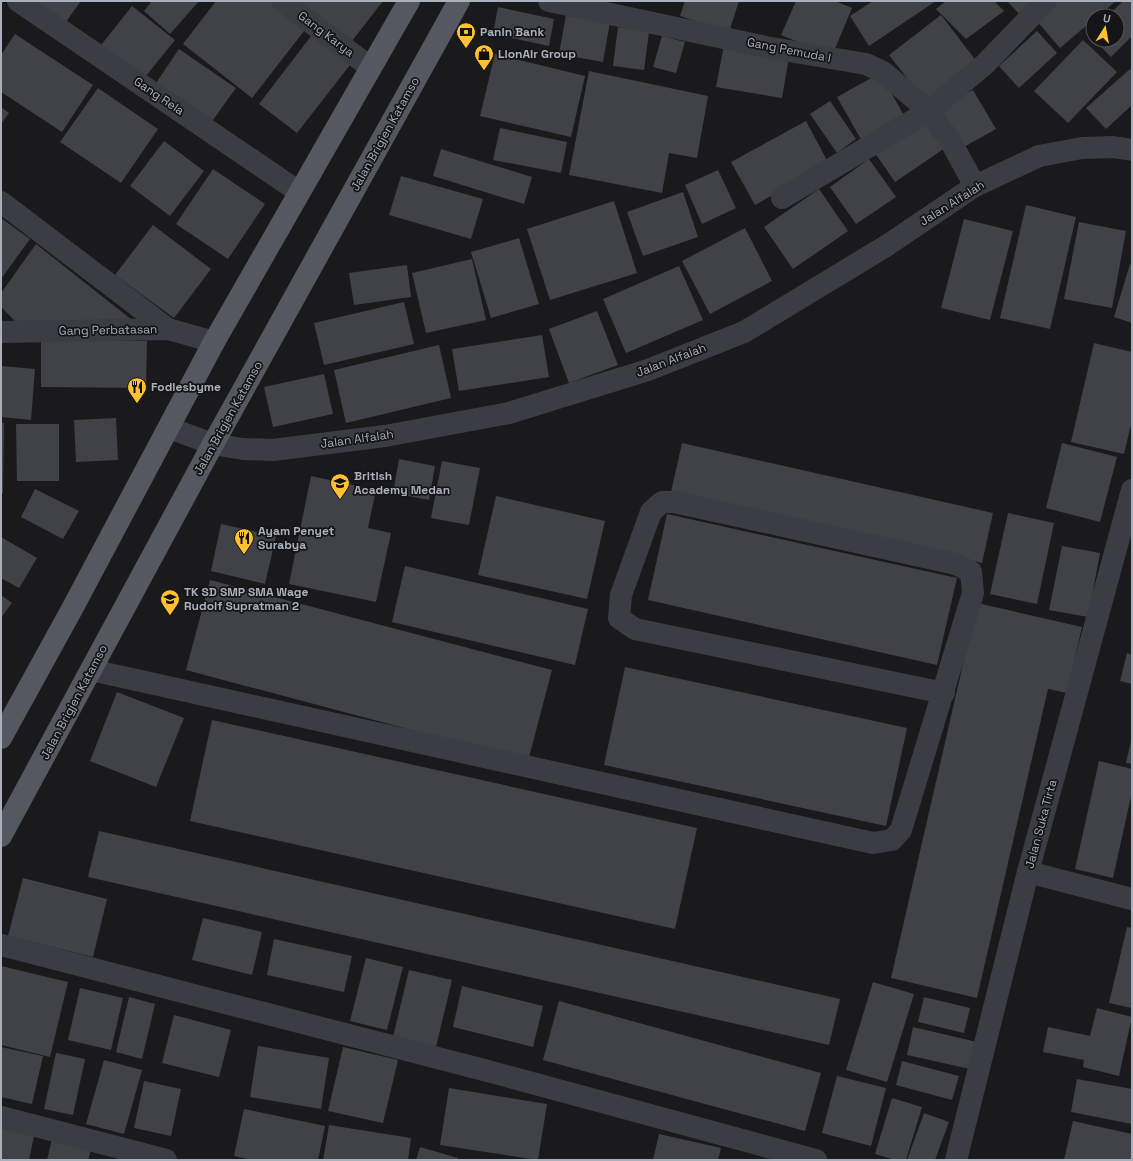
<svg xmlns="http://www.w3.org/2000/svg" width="1133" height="1161" font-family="'Space Grotesk',sans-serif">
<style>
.building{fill:#414247}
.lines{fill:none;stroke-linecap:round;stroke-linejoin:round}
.minor{stroke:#3c3d44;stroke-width:22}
.major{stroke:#565861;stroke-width:22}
.labels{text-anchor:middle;stroke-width:3.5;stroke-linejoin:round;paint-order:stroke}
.poi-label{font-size:12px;font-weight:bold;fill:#abb0bd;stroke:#151517;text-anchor:start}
.street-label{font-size:12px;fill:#abb0bd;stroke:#151517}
</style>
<rect width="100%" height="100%" fill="#1a1a1c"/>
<g class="building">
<polygon points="38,1 81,1 63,26 35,5"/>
<polygon points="152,1 199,1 170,34 144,11"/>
<polygon points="216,1 276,1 308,26 252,98 183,44"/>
<polygon points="291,1 383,1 348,46"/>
<polygon points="685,1 739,1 729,32 680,16"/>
<polygon points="796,1 835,1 852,8 832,56 781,35"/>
<polygon points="873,1 936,1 869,46 850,16"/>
<polygon points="946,1 994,1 1004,11 966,39 936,9"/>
<polygon points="1007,1 1038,1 1021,16"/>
<polygon points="1058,1 1116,1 1098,16 1093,16 1093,20 1060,48 1036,20"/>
<polygon points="1123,1 1132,1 1132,36 1111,57 1094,40 1117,40 1117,16 1108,16"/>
<polygon points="132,6 175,40 141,82 98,49"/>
<polygon points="498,7 554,19 549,46 493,34"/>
<polygon points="566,15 610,22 603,62 559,54"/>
<polygon points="941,15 977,62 925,101 889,55"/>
<polygon points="618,27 649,32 644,70 613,66"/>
<polygon points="315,31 353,61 297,133 259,104"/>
<polygon points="1037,31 1057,53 1019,88 999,66"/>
<polygon points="15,34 93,85 62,132 1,92 1,55"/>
<polygon points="662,36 685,42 676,73 653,67"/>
<polygon points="1083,40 1117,72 1068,123 1034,91"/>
<polygon points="724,45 789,57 782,98 716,87"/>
<polygon points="179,49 236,88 210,124 154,86"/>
<polygon points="495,54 585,76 571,137 480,116"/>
<polygon points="1130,69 1132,71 1132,105 1106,129 1086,108"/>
<polygon points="589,71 708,96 697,158 669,153 662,193 569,175"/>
<polygon points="880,73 906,119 863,143 837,97"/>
<polygon points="98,88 158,129 121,183 60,142"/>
<polygon points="973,90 996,129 962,148 940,108"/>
<polygon points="830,101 856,139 837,153 810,114"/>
<polygon points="1,107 9,113 1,124"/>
<polygon points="929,117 948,146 895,182 875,153"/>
<polygon points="806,121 829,164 755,205 731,162"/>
<polygon points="500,128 567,142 561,173 493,160"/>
<polygon points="164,141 204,171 170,216 130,186"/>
<polygon points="441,149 532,177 524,204 433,176"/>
<polygon points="869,159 896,197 856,224 830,187"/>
<polygon points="213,169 265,204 228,259 176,224"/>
<polygon points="718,170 736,208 702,224 685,185"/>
<polygon points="401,176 483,199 471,239 389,215"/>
<polygon points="819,189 848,231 793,269 764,227"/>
<polygon points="683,192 698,237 643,256 627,212"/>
<polygon points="614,201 637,273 550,300 527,229"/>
<polygon points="1026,205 1076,217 1050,329 1000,318"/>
<polygon points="1,218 30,239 1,279"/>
<polygon points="964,219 1013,231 990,320 941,308"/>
<polygon points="1079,222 1126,231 1112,308 1064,299"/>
<polygon points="153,225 211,269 174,318 115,275"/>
<polygon points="745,228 772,281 710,314 682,261"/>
<polygon points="519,238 539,304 491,318 471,252"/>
<polygon points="36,244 132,320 18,324 1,307 1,293"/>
<polygon points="472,259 486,320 426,333 412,273"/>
<polygon points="1130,264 1132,265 1132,323 1114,317"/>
<polygon points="407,265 411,297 354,305 349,273"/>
<polygon points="679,266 703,320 626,353 603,299"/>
<polygon points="404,302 414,344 324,365 314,323"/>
<polygon points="597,311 618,365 569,383 549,329"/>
<polygon points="542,335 549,377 459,391 452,349"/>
<polygon points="41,340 147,341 146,388 41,387"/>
<polygon points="1094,343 1132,352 1132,420 1124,454 1071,442"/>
<polygon points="439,345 451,398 346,423 334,370"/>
<polygon points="1,366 35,369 31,420 1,417"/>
<polygon points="324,374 333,414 273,427 264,387"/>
<polygon points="116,418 118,460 76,462 74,420"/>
<polygon points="1,423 4,423 3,493 1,493"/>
<polygon points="16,424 59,424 59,481 17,481"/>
<polygon points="682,443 993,513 982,563 671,492"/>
<polygon points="1062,443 1117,457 1100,522 1046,508"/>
<polygon points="399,459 435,466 429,500 393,493"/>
<polygon points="442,461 480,468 469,525 431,518"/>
<polygon points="311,476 376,490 368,528 391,533 376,602 289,584"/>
<polygon points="35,489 79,511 63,539 21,517"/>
<polygon points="496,496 605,521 587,599 478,575"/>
<polygon points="1008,513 1054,523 1037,604 990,594"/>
<polygon points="667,514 957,578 937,665 648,600"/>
<polygon points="221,524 276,536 265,584 211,571"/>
<polygon points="1,537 37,558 19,588 1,578"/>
<polygon points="1062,546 1100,553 1088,617 1049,610"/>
<polygon points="405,566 588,609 575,665 392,622"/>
<polygon points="210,580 552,670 528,761 186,670"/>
<polygon points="1,595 12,603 1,618"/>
<polygon points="977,603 1082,627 1067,693 1048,689 977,998 891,978"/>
<polygon points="1127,653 1132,655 1132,684 1120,681"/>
<polygon points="625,667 907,728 886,826 604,765"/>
<polygon points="117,692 184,718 156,787 90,761"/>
<polygon points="212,720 697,828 675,929 190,821"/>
<polygon points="1132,737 1132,764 1126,763"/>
<polygon points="1099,761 1132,769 1132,792 1113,878 1075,869"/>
<polygon points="99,831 840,999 829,1045 88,877"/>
<polygon points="23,878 107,899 93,957 8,936"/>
<polygon points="203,918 262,932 252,975 192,960"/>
<polygon points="1127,927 1132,928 1132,1008 1109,1003"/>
<polygon points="274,939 352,956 344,992 267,975"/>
<polygon points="366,958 403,967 387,1030 350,1021"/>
<polygon points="1,966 68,982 50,1057 1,1045"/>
<polygon points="409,970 452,980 436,1047 393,1037"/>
<polygon points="873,982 914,994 887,1082 846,1070"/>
<polygon points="462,986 543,1006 533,1047 453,1027"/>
<polygon points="80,988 123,998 111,1050 68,1040"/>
<polygon points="129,997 155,1004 142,1059 116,1052"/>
<polygon points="924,997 970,1008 964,1033 918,1022"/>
<polygon points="559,1001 821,1073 805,1131 543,1060"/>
<polygon points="1097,1008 1132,1017 1119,1076 1083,1067 1084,1060 1043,1052 1048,1027 1090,1036"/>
<polygon points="174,1015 231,1030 219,1077 162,1063"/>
<polygon points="913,1027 977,1042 970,1069 907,1055"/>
<polygon points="258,1046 329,1058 321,1109 250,1097"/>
<polygon points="1,1047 43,1056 32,1104 1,1097"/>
<polygon points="343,1047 398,1060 383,1123 328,1111"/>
<polygon points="56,1053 85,1059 73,1115 44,1109"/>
<polygon points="104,1060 142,1070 124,1134 86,1124"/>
<polygon points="902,1061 959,1076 952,1100 896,1085"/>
<polygon points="837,1076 886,1088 871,1146 822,1133"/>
<polygon points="1077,1079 1132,1089 1132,1124 1071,1112"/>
<polygon points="144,1081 181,1089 171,1136 134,1128"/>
<polygon points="449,1088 547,1104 538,1160 440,1145"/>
<polygon points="892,1098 922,1107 906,1160 895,1160 875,1154"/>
<polygon points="244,1109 325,1126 318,1160 253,1160 234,1156"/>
<polygon points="924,1113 949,1122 935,1160 907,1160"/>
<polygon points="1073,1121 1132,1134 1132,1160 1064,1160"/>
<polygon points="329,1125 411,1138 408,1160 323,1160"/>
<polygon points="1,1128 34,1136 29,1160 1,1160"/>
<polygon points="659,1134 721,1148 718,1160 653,1160"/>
<polygon points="52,1139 91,1150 88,1160 47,1160"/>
<polygon points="420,1147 458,1158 457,1160 416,1160"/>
</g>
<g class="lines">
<g class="minor">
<polyline points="18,1 299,192"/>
<polyline points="282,1 370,67"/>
<polyline points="549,1 766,47 866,64 883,72 929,111 951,142 975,186"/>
<polyline points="782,198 929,111 985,64 1046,1"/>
<polyline points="1,202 168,329"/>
<polyline points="1,332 168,329 214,342"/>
<polyline points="169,428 213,444 243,449 273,450 385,436 509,413 648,370 744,332 886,246 975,186 1039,156 1082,148 1113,147 1132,150"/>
<polyline points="91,670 873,843 892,840 901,830 973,593 971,572 956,564 674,502 662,502 651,512 621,595 619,618 635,629 944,693"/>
<polyline points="1028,872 1132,899"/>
<polyline points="1,945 484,1070 816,1160"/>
<polyline points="1,1117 166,1160"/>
<polyline points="956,1160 1028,872 1132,490"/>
</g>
<g class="major">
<polyline points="1,738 72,609 214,342 409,1"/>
<polyline points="1,836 213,444 459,1"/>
</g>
</g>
<defs>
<g id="bank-pin" transform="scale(1)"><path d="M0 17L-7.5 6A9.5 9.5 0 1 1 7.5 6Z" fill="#ffc12f" stroke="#151517"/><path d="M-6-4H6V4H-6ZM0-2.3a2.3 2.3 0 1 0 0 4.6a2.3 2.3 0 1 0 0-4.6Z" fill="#111"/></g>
<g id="shop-pin" transform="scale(1)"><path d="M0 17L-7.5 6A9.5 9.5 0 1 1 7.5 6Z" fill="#ffc12f" stroke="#151517"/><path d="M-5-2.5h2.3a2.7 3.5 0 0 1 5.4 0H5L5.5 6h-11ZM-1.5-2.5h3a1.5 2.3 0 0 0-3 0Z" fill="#111"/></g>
<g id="restaurant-pin" transform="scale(1)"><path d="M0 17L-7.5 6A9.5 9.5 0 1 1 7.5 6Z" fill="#ffc12f" stroke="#151517"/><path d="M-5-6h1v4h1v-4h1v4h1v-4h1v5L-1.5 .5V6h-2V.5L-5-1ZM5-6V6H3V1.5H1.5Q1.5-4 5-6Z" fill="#111"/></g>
<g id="school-pin" transform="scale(1)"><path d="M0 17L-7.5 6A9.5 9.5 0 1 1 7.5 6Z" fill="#ffc12f" stroke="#151517"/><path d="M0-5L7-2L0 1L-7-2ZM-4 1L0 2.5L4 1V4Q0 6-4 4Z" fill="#111"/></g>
</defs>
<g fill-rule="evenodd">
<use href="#bank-pin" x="466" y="32"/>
<use href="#shop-pin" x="484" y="54"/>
<use href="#restaurant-pin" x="137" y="387"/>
<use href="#school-pin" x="340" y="483"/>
<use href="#restaurant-pin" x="244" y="538"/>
<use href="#school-pin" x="170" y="599"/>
</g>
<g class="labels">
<g class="poi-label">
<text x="480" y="36">Panin Bank</text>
<text x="498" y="58">LionAir Group</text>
<text x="151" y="391">Fodiesbyme</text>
<text x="354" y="480">British<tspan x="354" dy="14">Academy Medan</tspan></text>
<text x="258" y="535">Ayam Penyet<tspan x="258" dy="14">Surabya</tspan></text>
<text x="184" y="596">TK SD SMP SMA Wage<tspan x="184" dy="14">Rudolf Supratman 2</tspan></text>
</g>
<g class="street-label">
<text transform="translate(326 34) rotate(37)" y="4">Gang Karya</text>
<text transform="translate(789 50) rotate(11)" y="4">Gang Pemuda I</text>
<text transform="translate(159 96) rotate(34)" y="4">Gang Rela</text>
<text transform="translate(385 134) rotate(-61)" y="4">Jalan Brigjen Katamso</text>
<text transform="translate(952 203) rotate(-32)" y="4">Jalan Alfalah</text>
<text transform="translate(108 330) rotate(-1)" y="4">Gang Perbatasan</text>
<text transform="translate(671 360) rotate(-21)" y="4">Jalan Alfalah</text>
<text transform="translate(228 418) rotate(-61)" y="4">Jalan Brigjen Katamso</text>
<text transform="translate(357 439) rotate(-8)" y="4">Jalan Alfalah</text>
<text transform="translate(74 702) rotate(-62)" y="4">Jalan Brigjen Katamso</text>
<text transform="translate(1041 824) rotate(-75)" y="4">Jalan Suka Tirta</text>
</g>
</g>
<rect width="1133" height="1161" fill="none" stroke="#abb0bd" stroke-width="4"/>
<g transform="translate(1105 28) rotate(11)"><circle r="19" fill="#151517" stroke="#515359"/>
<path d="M0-3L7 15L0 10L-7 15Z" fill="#ffc12f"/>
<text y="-6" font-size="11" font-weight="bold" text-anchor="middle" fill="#abb0bd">U</text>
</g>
</svg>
